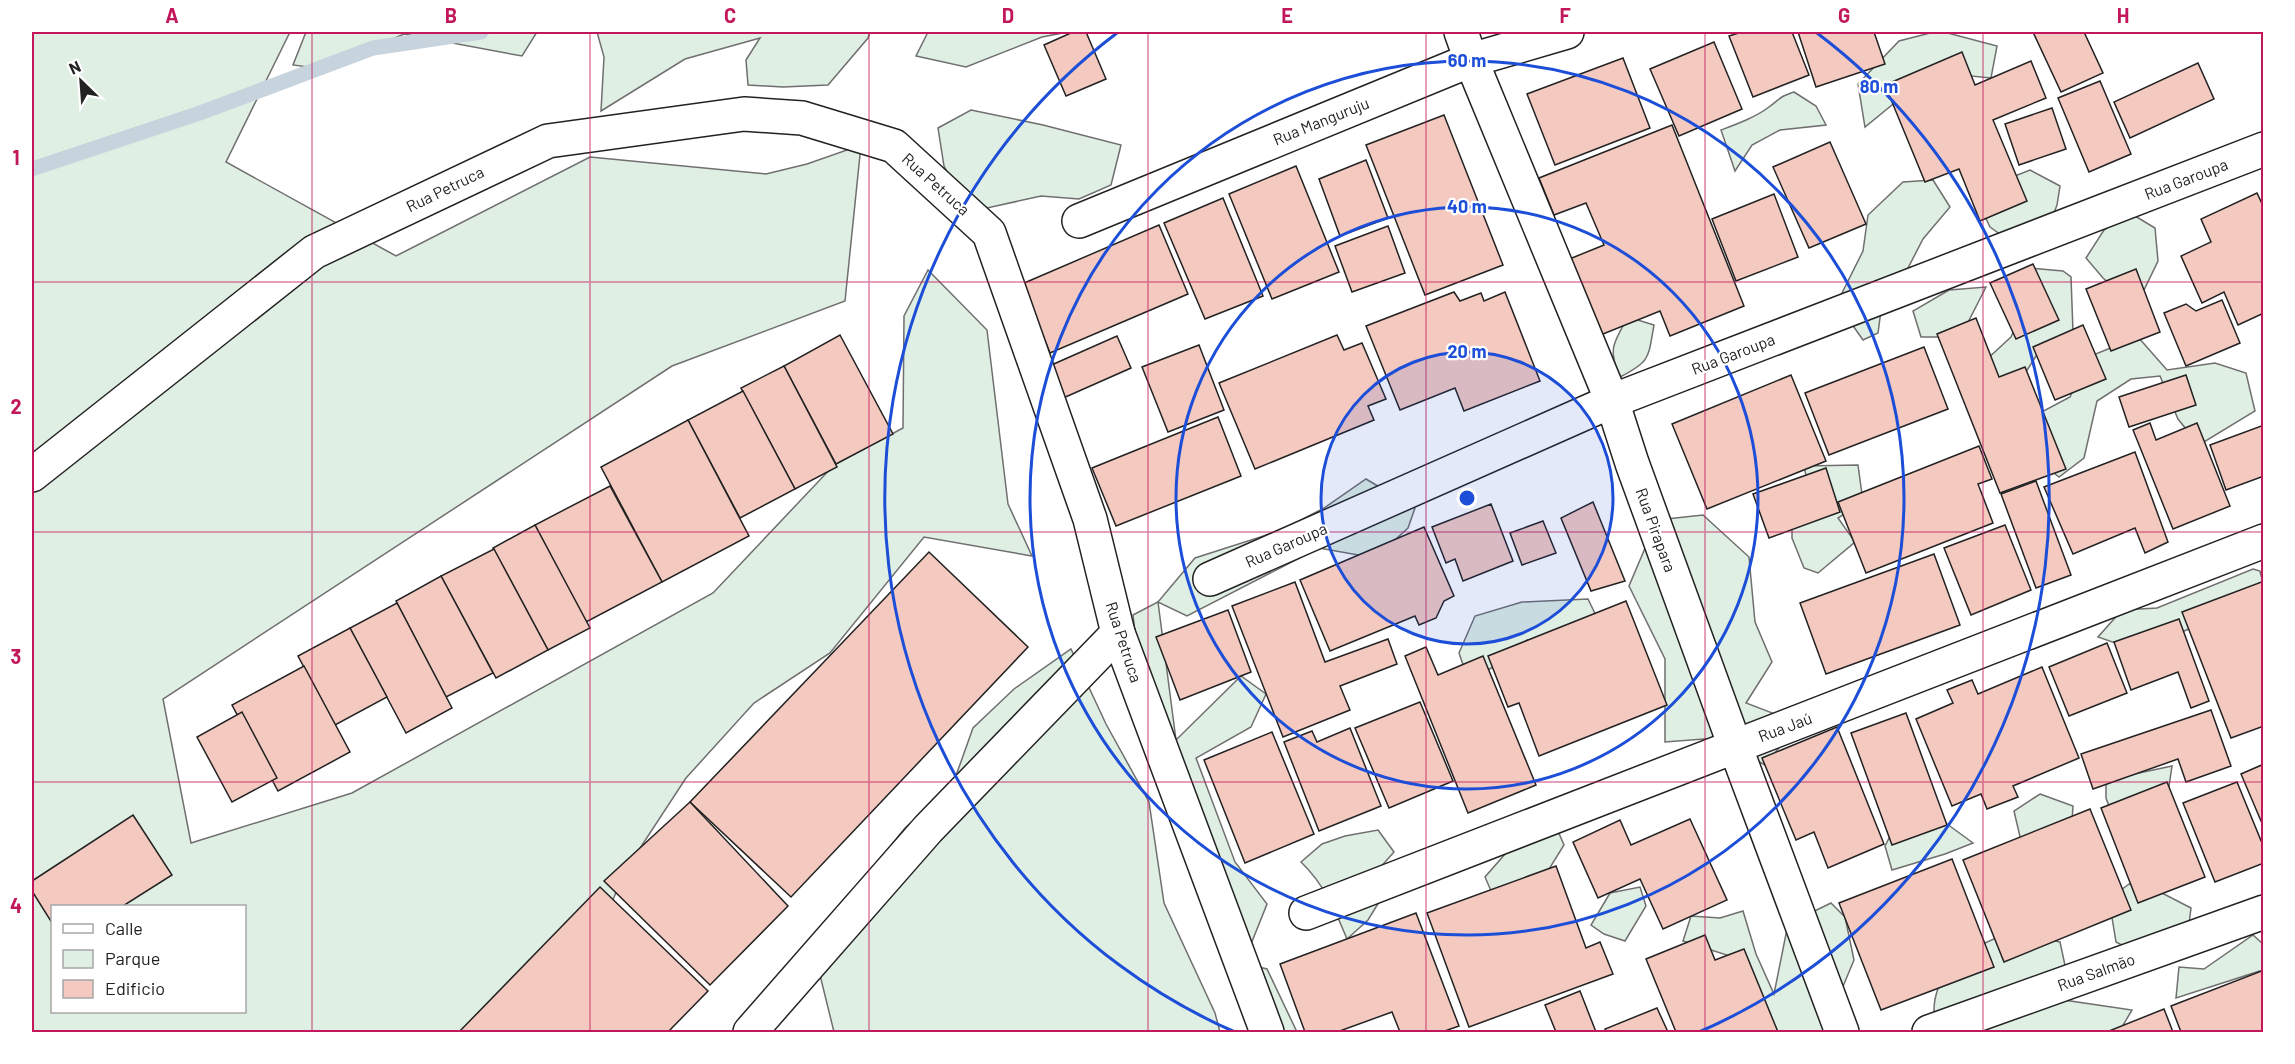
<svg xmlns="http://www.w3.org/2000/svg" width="2295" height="1064" font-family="Barlow,sans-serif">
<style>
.green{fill:#e0efe3;stroke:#6f6f6f;stroke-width:1.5;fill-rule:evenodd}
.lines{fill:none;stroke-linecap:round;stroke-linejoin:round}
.stream{stroke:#c7d3dd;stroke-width:15}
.building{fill:#f3c9c0;stroke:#222;stroke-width:1.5}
.minor-casing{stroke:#222;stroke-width:36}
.minor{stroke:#fff;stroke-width:33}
.grid{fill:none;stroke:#c2185b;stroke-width:1.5;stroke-opacity:0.55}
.ring{fill:none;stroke:#1d4ed8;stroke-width:3}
.labels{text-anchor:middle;stroke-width:4.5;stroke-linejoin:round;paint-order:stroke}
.street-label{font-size:16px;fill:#222;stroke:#fff}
.centre{fill:#1d4ed8;stroke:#fff;stroke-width:3}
.ring-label{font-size:18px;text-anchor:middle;font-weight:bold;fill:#1d4ed8;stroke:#fff;stroke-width:4.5;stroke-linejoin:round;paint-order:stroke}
.neatline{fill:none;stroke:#c2185b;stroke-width:2}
.grid-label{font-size:20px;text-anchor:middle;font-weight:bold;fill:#c2185b}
</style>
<rect width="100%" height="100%" fill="#fff"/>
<g class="green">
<path d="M 32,32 L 290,32 L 226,162 L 396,256 L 590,157 L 766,174 L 807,164 L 861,145 L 845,301 L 672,366 L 163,699 L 191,843 L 352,793 L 713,593 L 834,465 L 903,428 L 904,316 L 928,270 L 987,330 L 1008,504 L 1032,556 L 924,537 L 830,653 L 754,703 L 686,778 L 625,871 L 591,952 L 513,991 L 477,1032 L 32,1032 ZM 52,906 L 244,906 L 244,1012 L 52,1012 Z"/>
<polygon points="306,32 537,32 522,56 404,34 323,69 293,65"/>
<polygon points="597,32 870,32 868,38 828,85 783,87 748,85 746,60 760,38 685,59 601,111 604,57"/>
<polygon points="928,32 1068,32 1042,37 966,67 916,56"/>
<polygon points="1934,32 1944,32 1997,46 1991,78 1919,71 1898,100 1865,127 1858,84 1899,41"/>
<path d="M 1794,92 L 1816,106 L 1826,125 L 1780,130 L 1752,145 L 1735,171 L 1721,130 C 1737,124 1756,117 1769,107 C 1781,98 1779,97 1794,92 Z"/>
<polygon points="971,110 1043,125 1121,145 1111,185 1079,199 1041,196 987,208 958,192 944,166 938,128"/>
<polygon points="2030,170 2060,186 2057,205 2050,223 2007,239 1990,227 1980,206 2005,180"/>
<polygon points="1933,180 1950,207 1923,239 1908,268 1884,288 1878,333 1863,340 1837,303 1863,251 1868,215 1903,182"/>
<polygon points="2130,213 2155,228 2158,261 2143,292 2121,294 2103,278 2086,258 2104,230"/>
<polygon points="2029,268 2063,271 2071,277 2073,332 2042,347 2018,384 1988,389 1986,360 2011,337 2025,303"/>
<polygon points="1986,287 1963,332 1943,337 1921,337 1913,311 1949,290"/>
<path d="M 1628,317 L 1654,325 C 1648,358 1651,361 1620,377 C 1607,349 1614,342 1628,317 Z"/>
<polygon points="2138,337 2167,370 2215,363 2246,373 2255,411 2199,445 2178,419 2160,376 2131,379 2097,401 2084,458 2059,477 2026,451 2036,415 2070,397 2088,357"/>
<polygon points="1858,465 1863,502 1838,518 1855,542 1818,573 1804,568 1792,538 1792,521 1812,504 1804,466"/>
<polygon points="1366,479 1415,508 1408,528 1375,558 1319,548 1187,616 1158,602 1176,740 1241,676 1266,694 1251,727 1196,758 1235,862 1267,904 1251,944 1139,665 1133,615 1158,602 1195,558 1282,530 1324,508"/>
<polygon points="1703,515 1749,557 1755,622 1772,662 1746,703 1793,721 1783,743 1765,765 1717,738 1665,742 1665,659 1629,586 1657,520"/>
<polygon points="2253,569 2260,571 2263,583 2191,628 2138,651 2098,637 2122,610 2157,608"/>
<polygon points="1588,599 1602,628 1557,641 1527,640 1493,667 1469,682 1459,653 1475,616 1522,602"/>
<polygon points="1071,649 1106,724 1149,802 1164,903 1215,1013 1220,1032 834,1032 819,971 858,886 905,828 953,784 973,728 1014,689"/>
<polygon points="2172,766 2169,786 2116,825 2106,798 2106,780"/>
<polygon points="2040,794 2073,806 2071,837 2021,841 2014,811"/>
<polygon points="1547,806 1564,845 1538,887 1498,907 1485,877"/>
<polygon points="1932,813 1973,843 1945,854 1892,870 1885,846 1899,819"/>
<path d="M 1378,830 L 1394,852 L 1369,880 L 1387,889 L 1368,920 L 1347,939 C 1335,910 1324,884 1301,862 L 1322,844 L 1345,836 Z"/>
<polygon points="2129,884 2162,893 2191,908 2189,924 2135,952 2116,942 2109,899"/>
<polygon points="1640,887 1646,906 1625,941 1604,934 1591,925 1610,893"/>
<polygon points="1831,903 1845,917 1854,960 1834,1008 1828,1032 1767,1032 1727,955 1683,941 1691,916 1720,918 1743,911 1756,954 1774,994 1788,924"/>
<path d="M 2009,932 L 2060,942 L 2066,970 L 2064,1000 L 2132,1010 L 2119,1032 L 1941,1032 C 1925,1010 1940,982 1950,959 Z"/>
<polygon points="2253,935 2263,944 2263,975 2260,971 2176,998 2179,967 2204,969"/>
<polygon points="1246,964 1267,969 1297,1032 1264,1032"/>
</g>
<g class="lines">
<polyline class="stream" points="32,169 200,113 373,48 481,32"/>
</g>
<g class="building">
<polygon points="1073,32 1086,32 1106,79 1066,96 1044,45"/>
<polygon points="1742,32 1792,32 1809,75 1753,97 1729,36"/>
<polygon points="1798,32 1874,32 1885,64 1816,87"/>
<polygon points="2033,32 2084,32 2103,73 2061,92"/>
<polygon points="1714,42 1742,109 1679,136 1650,69"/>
<polygon points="1962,52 1975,85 2031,61 2046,98 1993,120 2027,201 1980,221 1959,169 1925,182 1885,85"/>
<polygon points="1623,58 1650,128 1555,165 1527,94"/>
<polygon points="2198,63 2214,99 2130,138 2114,102"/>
<polygon points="2100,81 2131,154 2089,172 2058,98"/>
<polygon points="2052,108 2066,149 2019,165 2005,124"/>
<polygon points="1444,115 1503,265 1425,295 1366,145"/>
<polygon points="1672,125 1744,306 1670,336 1660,311 1598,336 1567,260 1604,245 1586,203 1554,215 1539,178"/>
<polygon points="1830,142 1866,224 1809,248 1773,167"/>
<polygon points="1366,160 1388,218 1340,236 1319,179"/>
<polygon points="1296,166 1339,272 1272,299 1229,194"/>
<polygon points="2257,193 2264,208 2264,313 2238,325 2224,292 2202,303 2181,256 2211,242 2201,219"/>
<polygon points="1774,194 1798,257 1736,281 1712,219"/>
<polygon points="1223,198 1263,296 1205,319 1164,223"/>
<polygon points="1159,225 1188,294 1050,353 1022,284"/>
<polygon points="1388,226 1405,273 1352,292 1335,246"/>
<polygon points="2033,264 2059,320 2016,339 1990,283"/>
<polygon points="2136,269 2160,332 2111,351 2086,289"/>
<polygon points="1454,292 1460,301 1481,293 1484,301 1505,292 1540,381 1464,411 1455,388 1400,410 1366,326"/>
<polygon points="2222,300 2240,343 2186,366 2164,313 2186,304 2196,311"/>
<polygon points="1976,318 1999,377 2025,367 2066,469 2000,493 1937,334"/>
<polygon points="2083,325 2106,379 2055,400 2033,347"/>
<polygon points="840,335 893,434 836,464 784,366"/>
<polygon points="1337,335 1344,350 1362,343 1386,399 1368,406 1374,420 1255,469 1219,383"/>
<polygon points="1117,336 1131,368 1061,399 1047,367"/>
<polygon points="1199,345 1224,410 1168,432 1142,367"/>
<polygon points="1924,347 1948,409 1829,455 1805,393"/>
<polygon points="784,366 837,467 795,489 741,388"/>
<polygon points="1791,375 1826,461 1707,509 1672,424"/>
<polygon points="2186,375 2196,405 2129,427 2119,397"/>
<polygon points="743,391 795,489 740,518 688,420"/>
<polygon points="1218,417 1241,476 1116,526 1092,468"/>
<polygon points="688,420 749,536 662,582 601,467"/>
<polygon points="2150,423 2156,440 2197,423 2230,506 2173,529 2133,430"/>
<polygon points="2264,425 2264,476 2226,490 2210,445"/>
<polygon points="1979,446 1992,479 1978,484 1993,523 1866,573 1838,502"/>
<polygon points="2135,452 2168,542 2145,553 2135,528 2073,554 2044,487"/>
<polygon points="1826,468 1840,512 1769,538 1753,494"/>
<polygon points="2036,481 2071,575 2036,588 2001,494"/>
<polygon points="610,486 662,582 586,622 535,525"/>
<polygon points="1593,502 1625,581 1591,591 1561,518"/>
<polygon points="1491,504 1513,561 1463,581 1455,559 1446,563 1432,527"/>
<polygon points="1543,521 1556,553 1522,565 1510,533"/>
<polygon points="535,525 590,628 548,650 493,548"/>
<polygon points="2005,525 2031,590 1971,615 1944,548"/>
<polygon points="1424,527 1454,596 1444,601 1436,618 1419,625 1415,616 1330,651 1300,580"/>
<polygon points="494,549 548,650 496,678 441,576"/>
<polygon points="929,552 1028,647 791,897 690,802"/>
<polygon points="1934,554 1960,625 1826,674 1800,603"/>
<polygon points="441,576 493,673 446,697 396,601"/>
<polygon points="2264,581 2264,726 2231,738 2182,612"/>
<polygon points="1295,582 1325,662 1388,639 1397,664 1340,686 1350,710 1283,737 1232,606"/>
<polygon points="1626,601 1667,705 1539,756 1519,703 1508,707 1488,656"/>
<polygon points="397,603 452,708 406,733 350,628"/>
<polygon points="1228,610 1251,672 1180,700 1156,637"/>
<polygon points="2179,619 2209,701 2191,708 2178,672 2131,690 2114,642"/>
<polygon points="350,628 387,697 335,725 298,656"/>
<polygon points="2107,643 2127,693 2069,716 2049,667"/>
<polygon points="1426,647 1438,675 1483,656 1536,785 1468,813 1405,656"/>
<polygon points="304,666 350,752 278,791 232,705"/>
<polygon points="2042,667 2079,758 2013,786 2018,797 1987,809 1981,794 1952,806 1916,719 1953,703 1947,690 1972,680 1978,694"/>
<polygon points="1420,702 1453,781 1389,808 1355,728"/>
<polygon points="2211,710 2231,766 2186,782 2178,759 2093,789 2081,754"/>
<polygon points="242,712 277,778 232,802 197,737"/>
<polygon points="1906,713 1947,825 1892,845 1851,733"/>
<polygon points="1837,727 1884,844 1828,868 1814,832 1796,840 1762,758"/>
<polygon points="1350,728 1381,806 1319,831 1284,742 1312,731 1317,742"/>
<polygon points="1272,732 1314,834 1245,863 1204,760"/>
<polygon points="2264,764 2264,828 2241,774"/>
<polygon points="2167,782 2205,877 2138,903 2101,808"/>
<polygon points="2237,782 2264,848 2264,863 2215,882 2183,803"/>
<polygon points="690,802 788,906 710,985 604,881"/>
<polygon points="2090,809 2131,910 2004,962 1963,860"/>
<polygon points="133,815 172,875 123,906 52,906 52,923 32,891 32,881"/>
<polygon points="1690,819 1727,900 1663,929 1640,879 1598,898 1573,842 1620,820 1631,845"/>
<polygon points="1952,859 1994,967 1881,1010 1839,903"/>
<polygon points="1556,866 1586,948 1600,942 1613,974 1469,1027 1427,913"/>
<polygon points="600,887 708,991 668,1032 459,1032"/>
<polygon points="1416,913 1459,1026 1442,1032 1400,1032 1392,1012 1337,1032 1305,1032 1280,964"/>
<polygon points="1705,935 1715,960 1744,949 1778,1032 1676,1032 1646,959"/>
<polygon points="2264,970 2264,1032 2181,1032 2171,1006"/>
<polygon points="1580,991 1596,1032 1556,1032 1545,1005"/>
<polygon points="1657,1008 1668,1032 1607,1032 1605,1029"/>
<polygon points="2164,1009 2173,1032 2109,1032 2109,1031"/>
</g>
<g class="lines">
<g class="minor-casing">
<g id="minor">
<polyline points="1461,32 1471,60 1612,401 1632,463 1735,746 1842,1032"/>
<polyline points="1079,221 1471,60 1567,32"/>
<polyline points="32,475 314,252 548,141 744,114 802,118 894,146 989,233 1090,519 1118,633 1267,1032"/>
<polyline points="1210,579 1612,401 2264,149"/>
<polyline points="1306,913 2264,541"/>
<polyline points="750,1032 928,829 1118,633"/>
<polyline points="1929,1032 2264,912"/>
</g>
</g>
<use href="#minor" class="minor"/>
</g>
<path class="grid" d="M 312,32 L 312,1032M 590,32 L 590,1032M 869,32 L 869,1032M 1148,32 L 1148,1032M 1426,32 L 1426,1032M 1705,32 L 1705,1032M 1983,32 L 1983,1032M 32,282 L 2264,282M 32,532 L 2264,532M 32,782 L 2264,782"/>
<circle cx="1467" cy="498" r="146" fill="#1d4ed8" fill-opacity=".12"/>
<g class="ring">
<circle cx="1467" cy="498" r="146"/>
<circle cx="1467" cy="498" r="291"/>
<circle cx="1467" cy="498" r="437"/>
<path d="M1235 1032A582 582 0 0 1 1117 33M1817 33A582 582 0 0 1 1699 1032"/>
</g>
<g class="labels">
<g class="street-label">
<text transform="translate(1321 121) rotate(-22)" y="6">Rua Manguruju</text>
<text transform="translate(2186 179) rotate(-21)" y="6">Rua Garoupa</text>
<text transform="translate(936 184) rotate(42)" y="6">Rua Petruca</text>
<text transform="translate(445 189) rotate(-26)" y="6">Rua Petruca</text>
<text transform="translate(1733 354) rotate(-21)" y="6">Rua Garoupa</text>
<text transform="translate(1656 530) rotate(70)" y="6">Rua Pirapara</text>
<text transform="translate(1286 545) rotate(-24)" y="6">Rua Garoupa</text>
<text transform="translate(1124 642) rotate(72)" y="6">Rua Petruca</text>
<text transform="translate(1785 727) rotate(-21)" y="6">Rua Jaú</text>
<text transform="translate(2096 972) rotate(-20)" y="6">Rua Salmão</text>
</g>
</g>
<circle cx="1467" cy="498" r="9" class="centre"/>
<g class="ring-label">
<text x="1467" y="67">60 m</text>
<text x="1879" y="93">80 m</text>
<text x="1467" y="213">40 m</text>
<text x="1467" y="358">20 m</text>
</g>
<rect width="2295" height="1064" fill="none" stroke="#ffffff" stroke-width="66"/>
<rect x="51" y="905" width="195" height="108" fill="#ffffff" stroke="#a7a7a7" stroke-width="1.5"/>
<rect x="63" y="924" width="30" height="9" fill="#ffffff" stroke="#a7a7a7" stroke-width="1.5"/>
<text x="105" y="935" font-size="18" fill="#222222">Calle</text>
<rect x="63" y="950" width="30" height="18" fill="#e0efe3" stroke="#a7a7a7" stroke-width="1.5"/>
<text x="105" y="965" font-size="18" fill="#222222">Parque</text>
<rect x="63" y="980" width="30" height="18" fill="#f3c9c0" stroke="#a7a7a7" stroke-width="1.5"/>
<text x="105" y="995" font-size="18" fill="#222222">Edificio</text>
<g transform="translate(81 81) rotate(335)" stroke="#ffffff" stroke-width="4.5" paint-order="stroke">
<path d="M0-4.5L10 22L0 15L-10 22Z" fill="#222222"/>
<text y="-9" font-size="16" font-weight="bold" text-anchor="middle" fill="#222222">N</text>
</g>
<rect x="33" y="33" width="2229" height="998" class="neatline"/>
<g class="grid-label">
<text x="172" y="23">A</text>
<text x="451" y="23">B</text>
<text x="730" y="23">C</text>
<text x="1008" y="23">D</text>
<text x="1287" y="23">E</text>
<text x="1565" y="23">F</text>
<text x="1844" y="23">G</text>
<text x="2123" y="23">H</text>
<text x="16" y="165">1</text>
<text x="16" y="414">2</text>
<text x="16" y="664">3</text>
<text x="16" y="913">4</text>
</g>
</svg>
